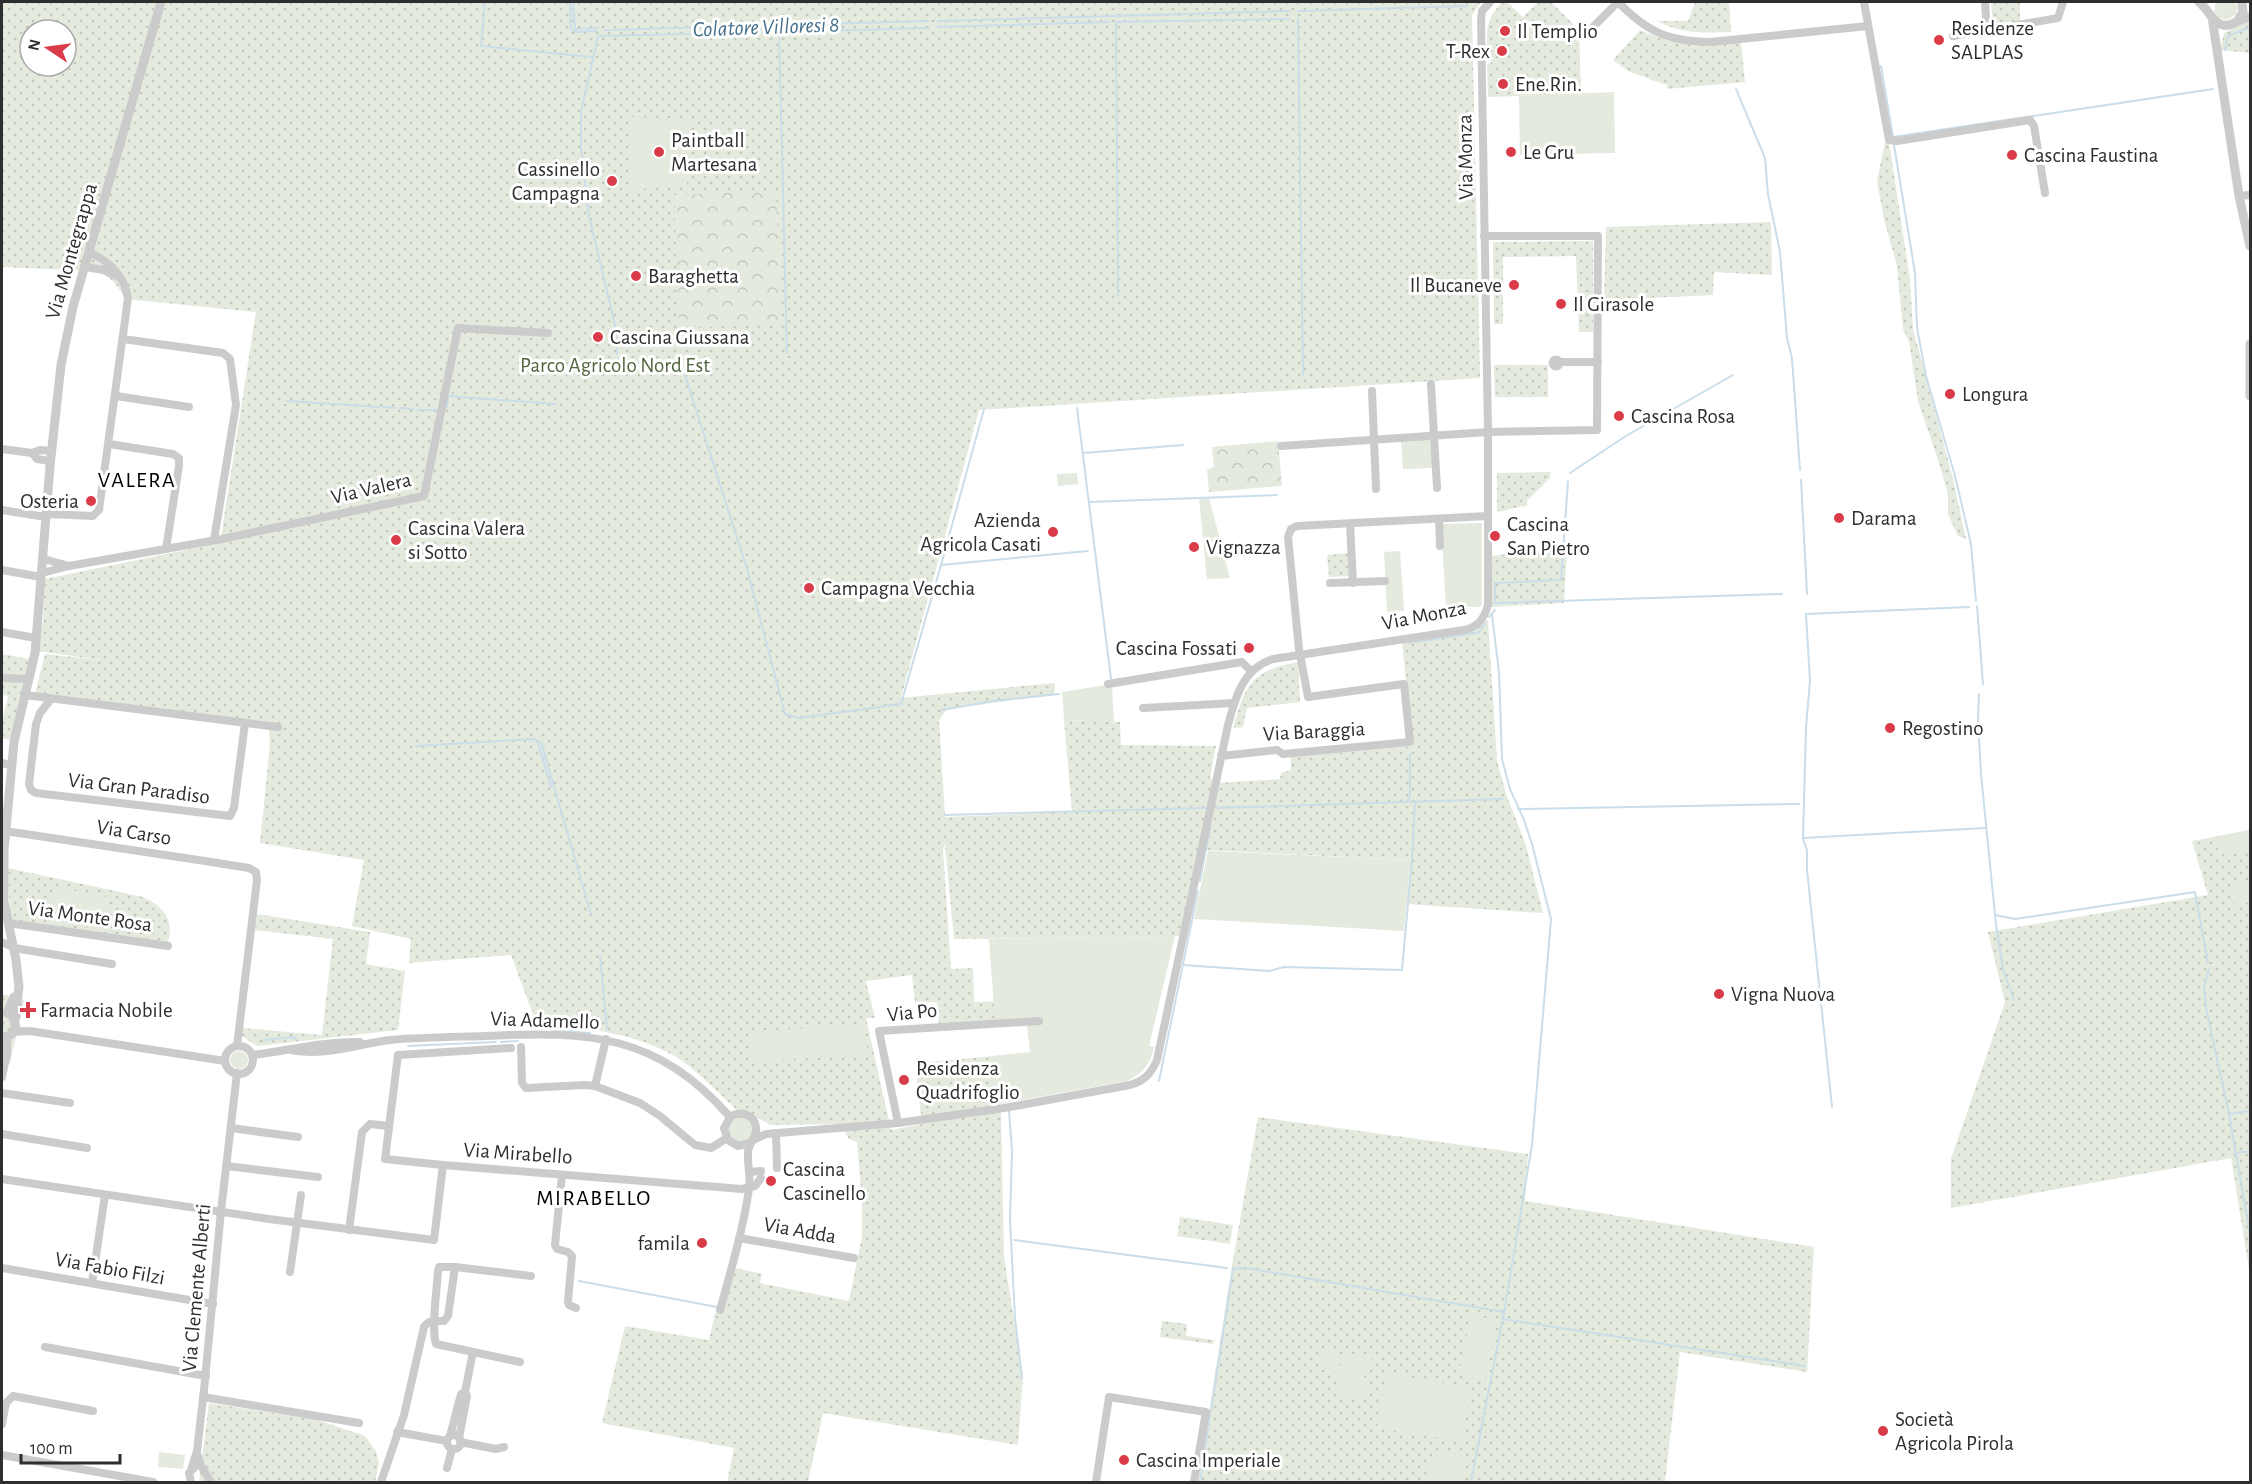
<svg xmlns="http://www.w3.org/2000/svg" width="2252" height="1484" font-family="'Alegreya Sans',sans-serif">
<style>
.grass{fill:url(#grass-dots);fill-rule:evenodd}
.forest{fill:url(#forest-crowns)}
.garden{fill:#e4eadd}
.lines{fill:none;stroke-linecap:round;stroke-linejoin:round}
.stream{stroke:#cadde9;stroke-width:2}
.minor{stroke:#cbcbcb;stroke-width:8}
.tertiary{stroke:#cbcbcb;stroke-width:9}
.poi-dot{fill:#d93c48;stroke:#fff;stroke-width:2}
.labels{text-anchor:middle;stroke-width:6;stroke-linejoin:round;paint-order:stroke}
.poi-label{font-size:21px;fill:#2e2e2e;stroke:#fff;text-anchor:start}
.street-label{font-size:21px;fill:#2e2e2e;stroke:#fff}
.park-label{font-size:21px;fill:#51663e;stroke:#fff}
.water-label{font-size:22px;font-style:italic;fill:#426e8a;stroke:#fff}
.neighbourhood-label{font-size:22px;letter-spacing:1.5px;fill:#000;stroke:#fff}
</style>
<defs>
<pattern id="grass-dots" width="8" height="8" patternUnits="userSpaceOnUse" patternTransform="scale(1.5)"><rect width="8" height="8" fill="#e4eadd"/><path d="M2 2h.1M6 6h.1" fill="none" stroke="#c4c9be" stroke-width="1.8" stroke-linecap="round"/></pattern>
<pattern id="forest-crowns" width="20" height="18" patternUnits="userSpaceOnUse" patternTransform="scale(1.5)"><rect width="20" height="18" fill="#e4eadd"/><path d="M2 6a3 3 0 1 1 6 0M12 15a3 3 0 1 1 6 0" fill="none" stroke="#c4c9be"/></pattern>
</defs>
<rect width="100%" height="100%" fill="#fff"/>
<g class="grass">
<path d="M 2,2 L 1481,2 L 1472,15 L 1480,378 L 979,410 L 901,698 L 1055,683 L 1055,690 L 1052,694 L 1045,696 L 947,709 L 939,720 L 945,817 L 1072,812 L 1064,720 L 1120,722 L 1121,745 L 1216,746 L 1210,778 L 1217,783 L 1280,779 L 1281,773 L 1291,770 L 1291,757 L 1413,746 L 1402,642 L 1469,632 L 1488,620 L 1497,760 L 1506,794 L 1526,845 L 1543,913 L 1407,904 L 1411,860 L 1203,850 L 1182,936 L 954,939 L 945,844 L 943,849 L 951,969 L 973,968 L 974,1002 L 1032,1000 L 1028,1021 L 939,1027 L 937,1002 L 915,1003 L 912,975 L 866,981 L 875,1018 L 866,1018 L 891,1130 L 922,1124 L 915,1063 L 1019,1054 L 994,1065 L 1001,1113 L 1004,1257 L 1023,1375 L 1018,1445 L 823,1413 L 808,1482 L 727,1482 L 734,1448 L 602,1423 L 625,1326 L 709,1340 L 715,1313 L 722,1312 L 731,1267 L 762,1274 L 760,1283 L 849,1301 L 862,1236 L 862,1200 L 857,1142 L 849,1139 L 840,1124 L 770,1125 L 748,1112 L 737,1110 C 719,1094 701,1074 681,1060 C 641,1034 584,1026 537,1025 L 511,955 L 409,963 L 411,939 L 352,926 L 364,860 L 260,843 L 270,744 L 269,729 L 35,694 L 45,654 L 102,660 L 37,651 L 43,621 L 45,579 L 220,543 L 256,312 L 125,299 C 118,285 110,275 94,271 L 2,267 ZM 30,30 L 66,30 L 66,66 L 30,66 Z"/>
<path d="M 1502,2 L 1507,2 L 1523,17 L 1538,2 L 1551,2 L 1579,30 L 1581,94 L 1488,97 L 1487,64 L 1491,63 L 1491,51 L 1487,50 C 1487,27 1486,20 1502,2 Z"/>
<path d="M 1695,2 L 1729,2 L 1731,32 C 1705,33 1681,34 1657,21 L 1688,21 Z"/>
<polygon points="1991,2 2020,2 2020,21 1993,25"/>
<polygon points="2250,20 2250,53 2220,50 2224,33"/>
<path d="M 1640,30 C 1679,48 1700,45 1741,42 L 1745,82 L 1667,89 L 1667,85 L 1630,72 L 1613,60 Z"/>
<polygon points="1885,142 1889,142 1910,279 1913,329 1953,479 1966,539 1958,536 1948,514 1948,494 1939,463 1918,401 1909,341 1903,329 1897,266 1884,219 1877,181"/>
<polygon points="1771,222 1772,275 1714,272 1713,295 1604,300 1606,227"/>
<polygon points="1593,241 1593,332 1579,332 1576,256 1503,257 1503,324 1494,324 1493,242"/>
<polygon points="1494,365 1548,365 1548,397 1495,397"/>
<path d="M 1551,472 L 1550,478 L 1527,501 L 1527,506 C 1516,506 1508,511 1497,512 L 1497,473 Z"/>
<polygon points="1567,548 1564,603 1491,607 1490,556"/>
<polygon points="1349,553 1350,576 1329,577 1327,555"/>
<polygon points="2,654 34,660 15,741 2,738 2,721 8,696 2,694"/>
<path d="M 1298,662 L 1300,702 L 1247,708 L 1243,727 L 1233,728 C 1246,683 1251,671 1298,662 Z"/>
<polygon points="2250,830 2250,1275 2231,1158 1951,1208 1951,1159 2005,1002 1988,932 2208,895 2192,841"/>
<path d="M 8,868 L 143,897 C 165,907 175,921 167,946 L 10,921 Z"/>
<polygon points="257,914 370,932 366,964 405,971 398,1030 257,1046 242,1036 242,1028 322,1035 333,939 255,930"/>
<polygon points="2,994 24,1000 19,1025 29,1031 17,1031 10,1064 2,1061"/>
<polygon points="1258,1117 1528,1154 1525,1201 1814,1247 1807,1372 1680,1352 1665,1482 1198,1482 1232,1266"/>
<polygon points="1180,1217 1233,1225 1230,1244 1177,1236"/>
<polygon points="1162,1321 1187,1324 1186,1336 1214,1340 1213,1344 1160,1337"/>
<polygon points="209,1403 317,1420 365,1436 376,1451 379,1463 375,1482 199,1482"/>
</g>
<g class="forest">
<polygon points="776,191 781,324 679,328 674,195"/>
<polygon points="1278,441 1282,486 1209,492 1207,470 1214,467 1212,447"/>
</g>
<g class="garden">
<polygon points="2216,2 2235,2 2238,7 2236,14 2227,20 2219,18 2214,11"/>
<polygon points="1614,92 1615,153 1520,155 1519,96"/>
<polygon points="631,117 690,119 687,185 630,190"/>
<polygon points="1432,437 1433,468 1403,469 1401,440"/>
<polygon points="1077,473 1078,484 1058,486 1057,474"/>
<polygon points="1209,498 1230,578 1207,579 1199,499"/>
<polygon points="1482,523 1482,604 1480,607 1446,607 1441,524"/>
<polygon points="1400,551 1404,611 1387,612 1384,552"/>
<polygon points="1112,684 1114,722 1064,720 1062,692"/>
<polygon points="2250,830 2250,849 2219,855 2215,837"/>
<polygon points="1208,851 1411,860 1404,931 1194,919"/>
<polygon points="2250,882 2250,902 2235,905 2231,886"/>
<polygon points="53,887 108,897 102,930 47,920"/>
<path d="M 1175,936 L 1149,1046 L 1154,1047 C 1151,1064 1142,1074 1127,1081 L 999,1104 L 992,1056 L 1030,1052 L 1026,1017 L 995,1020 L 989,939 Z"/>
<polygon points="862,1026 869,1055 750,1061 750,1031"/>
<circle cx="239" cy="1060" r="9"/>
<circle cx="740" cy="1130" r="13"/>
<polygon points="1471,1315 1497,1320 1485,1380 1459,1375"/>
<polygon points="1321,1351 1340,1353 1338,1372 1319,1369"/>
<polygon points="1342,1353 1372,1356 1369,1376 1340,1373"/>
<polygon points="1340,1374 1370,1378 1367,1398 1338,1395"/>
<polygon points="1386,1374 1471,1387 1462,1441 1377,1428"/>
<polygon points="1433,1450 1466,1456 1461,1482 1426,1482"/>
<polygon points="159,1452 185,1455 183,1469 158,1467"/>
</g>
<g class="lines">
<g class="stream">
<polyline points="485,2 481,46 592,57"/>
<polyline points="570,2 571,30 577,32 597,31"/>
<polyline points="573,2 575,29 598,28"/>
<polyline points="1297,2 1297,4"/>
<polyline points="1298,11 1467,6"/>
<polyline points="1298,19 1303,375"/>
<polyline points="938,21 1290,11"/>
<polyline points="938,27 1109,22"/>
<polyline points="605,30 928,21"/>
<polyline points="598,36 770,32"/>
<polyline points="598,37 581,112 581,149 589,216 616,329 617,354"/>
<polyline points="2225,50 2228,36 2250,27"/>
<polyline points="1881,66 1893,137 2213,89"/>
<polyline points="1736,89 1765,158 1768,194 1780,252 1787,338 1792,358 1800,470"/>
<polyline points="1894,145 1915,273 1917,328 1926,376 1955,476 1971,544 1976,601"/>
<polyline points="1118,296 1116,22 1290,19"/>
<polyline points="787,353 779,32 929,28"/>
<polyline points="618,359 618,365 684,372 747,569 785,714 799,718 901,704 941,565 984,409"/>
<polyline points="287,401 379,407"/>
<polyline points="383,407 395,408"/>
<polyline points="447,407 448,396 555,404"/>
<polyline points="400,408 413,409"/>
<polyline points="1077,408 1111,679"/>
<polyline points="418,410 436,410"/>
<polyline points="1083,453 1183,445"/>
<polyline points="1570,473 1626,436 1733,375"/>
<polyline points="1801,480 1807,594"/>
<polyline points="1089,502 1277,495"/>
<polyline points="941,565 1088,551"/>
<polyline points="1495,602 1495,583 1561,580 1568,481"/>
<polyline points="1495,603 1782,594"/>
<polyline points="1977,606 1983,684"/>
<polyline points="1969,607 1806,614 1810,681 1806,727 1803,838 1985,828"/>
<polyline points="1492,615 1499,672 1502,759 1510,789 1524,820 1532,844 1551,919 1532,1145 1503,1319 1805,1366"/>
<polyline points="1489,617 1495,610"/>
<polyline points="1408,643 1475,633 1479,632 1485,624"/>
<polyline points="1979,694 1978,722 1981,774 1996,925 2003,969 2014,1000"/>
<polyline points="942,710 993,701 1059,694"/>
<polyline points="541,742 591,914"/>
<polyline points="416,746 534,739 538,743 551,787"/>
<polyline points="1407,802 1410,796 1410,754"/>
<polyline points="1213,808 1503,799"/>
<polyline points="1518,809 1799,804"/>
<polyline points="945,815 1206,808"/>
<polyline points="1803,839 1807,850 1807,870 1832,1107"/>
<polyline points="1200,881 1210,828"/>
<polyline points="1995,915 2015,919 2195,892 2208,963"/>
<polyline points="600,955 607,1029"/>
<polyline points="1183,965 1269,971 1284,967 1402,970 1412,859 1415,802"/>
<polyline points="2209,969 2204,987 2206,1008 2229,1114 2250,1234"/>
<polyline points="554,1030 590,1033"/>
<polyline points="264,1040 292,1037 296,1039"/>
<polyline points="501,1042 518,1041"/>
<polyline points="408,1046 496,1042"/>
<polyline points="1159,1081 1198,891"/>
<polyline points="1009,1111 1012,1151 1010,1219 1015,1318 1022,1378"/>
<polyline points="2229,1114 2250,1111"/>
<polyline points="2236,1153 2250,1151"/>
<polyline points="1014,1240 1227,1268"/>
<polyline points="579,1281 717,1307"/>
<polyline points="1211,1411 1233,1269 1246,1268 1504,1312"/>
<polyline points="1200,1482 1210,1415"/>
<polyline points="1471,1482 1503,1317"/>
</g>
<g class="minor">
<path d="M 1618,2 C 1647,32 1667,41 1710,42 L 1868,26"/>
<polyline points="1864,2 1889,140 1897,141 2030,120 2034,126 2045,193"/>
<polyline points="1985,2 1987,31"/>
<polyline points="1594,26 1618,2"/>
<polyline points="1953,36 2058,18 2063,2"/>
<polyline points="2239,196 2250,195"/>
<polyline points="85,267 104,270 118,277"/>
<polyline points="123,339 223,353 230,359 236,405 214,540"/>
<circle cx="1556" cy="363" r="3.5"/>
<polyline points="1559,362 1598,362"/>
<polyline points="1431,384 1437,488"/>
<polyline points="1372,391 1376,489"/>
<polyline points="116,396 189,407"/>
<polyline points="109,444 173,454 179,458 179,466 166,549"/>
<polyline points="1281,446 1488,432 1597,430 1598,236 1484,236"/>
<polyline points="2,449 32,453"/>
<polyline points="50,461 37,459 32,453 40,450 51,451"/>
<polyline points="2,510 46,517"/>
<path d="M 47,514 L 93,516 L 99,510 L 128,298 C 124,275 110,262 89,252"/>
<polyline points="1439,519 1440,546"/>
<polyline points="1350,524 1353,583"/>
<polyline points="44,559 69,566"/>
<polyline points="2,570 41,577"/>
<polyline points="42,573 69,566 222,539 424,496 458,328 548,333"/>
<polyline points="1330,583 1385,581"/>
<polyline points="2,632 36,638"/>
<polyline points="2,678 29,679"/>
<polyline points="1108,684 1242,662 1251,671"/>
<polyline points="25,695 278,727"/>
<polyline points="51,699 40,713 36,724 29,784 31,790 36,793 230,816 234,808 245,723"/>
<polyline points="1143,708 1234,703"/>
<polyline points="1221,756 1277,750 1283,754 1410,742 1404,684 1308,697 1299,649 1288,537 1291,529 1297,526 1487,516"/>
<polyline points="2,763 11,765"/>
<polyline points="5,831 205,861 249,868 256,872 257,880 237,1046"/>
<polyline points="8,923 168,946"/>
<polyline points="2,942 14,948 112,964"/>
<polyline points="14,1032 30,1031 225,1061"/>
<circle cx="239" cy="1060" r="14"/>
<polyline points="521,1047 522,1083 526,1088 585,1085 595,1086 640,1103 660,1116 695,1145 711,1148 727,1138"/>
<polyline points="511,1048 398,1055 385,1159 443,1165 742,1189 755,1186 761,1178"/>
<path d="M 291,1050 C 324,1057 357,1044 390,1040 C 422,1037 454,1037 486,1036 C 590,1031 657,1034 730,1117"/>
<path d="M 252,1055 C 288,1051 323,1041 360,1042"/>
<polyline points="2,1077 7,1053 7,1037"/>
<polyline points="595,1086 606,1039"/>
<polyline points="2,1093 70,1103"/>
<polyline points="898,1123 879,1031 1039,1021"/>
<polyline points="231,1128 298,1137"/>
<polyline points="776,1133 777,1168"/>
<polyline points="2,1134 87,1148"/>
<path d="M 753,1140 L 766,1134 L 898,1123 L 1004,1108 L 1130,1085 C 1144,1081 1151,1074 1157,1060 L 1228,725 C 1235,698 1243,668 1273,659 L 1464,630 C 1478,627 1484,619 1488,605 L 1488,432 L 1481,20 L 1482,11 L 1490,2"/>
<polyline points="226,1166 318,1177"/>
<polyline points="749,1172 761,1171"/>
<polyline points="562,1175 555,1245 557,1249 568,1252 572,1256 568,1302 569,1305 576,1308"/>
<polyline points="2,1179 269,1219 434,1240 443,1165"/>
<polyline points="349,1230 362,1132 370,1124 389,1126"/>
<polyline points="739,1238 854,1258"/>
<polyline points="455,1267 531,1276"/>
<polyline points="2,1268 213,1304"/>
<polyline points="290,1272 301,1195"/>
<polyline points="92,1283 105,1195"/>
<path d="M 720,1310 C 731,1270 743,1230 749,1189 C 751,1177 747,1164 748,1152 C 749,1142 758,1136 756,1127 C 754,1114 741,1111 731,1116 L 724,1128 L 728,1140 L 738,1146 L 750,1143"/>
<polyline points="45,1347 206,1376"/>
<polyline points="465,1392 473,1352"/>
<polyline points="203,1397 359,1423"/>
<polyline points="2,1424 6,1403 13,1396 93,1411"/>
<polyline points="397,1432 447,1441"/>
<circle cx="454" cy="1442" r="7"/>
<polyline points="450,1436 461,1394 465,1392 467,1396 459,1438"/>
<polyline points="460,1442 496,1449 504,1447"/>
<polyline points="197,1453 201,1466 211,1482"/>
<polyline points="2,1455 153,1482"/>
<polyline points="447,1468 452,1449"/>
<polyline points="191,1470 197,1451 204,1390 221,1211 237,1073"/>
<polyline points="191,1482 189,1473 195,1467"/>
<path d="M 381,1482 L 404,1415 L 424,1327 C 429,1319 436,1321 444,1321 L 448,1316 L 455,1267 L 439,1267 L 438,1271 C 437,1289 431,1328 436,1344 L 520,1362"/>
<polyline points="1096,1482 1109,1397 1206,1412 1194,1482"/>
</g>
<g class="tertiary">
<path d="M 2199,2 C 2210,10 2215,31 2232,24 C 2239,21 2243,18 2250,17"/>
<polyline points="2212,17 2239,196 2250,246"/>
<polyline points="2238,20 2243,12 2242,2"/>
<polyline points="2250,344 2250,396"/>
<polyline points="7,1013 14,997"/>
<polyline points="15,1020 19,987 16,960 4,902 4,850 14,742 35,653 50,466 61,365 73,307 161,2"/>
<path d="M 2,1037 C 14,1037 19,1027 12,1017"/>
</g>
</g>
<g class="poi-dot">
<circle cx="1505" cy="31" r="6"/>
<circle cx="1939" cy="40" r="6"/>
<circle cx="1502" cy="51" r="6"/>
<circle cx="1503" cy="84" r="6"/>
<circle cx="659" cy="152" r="6"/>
<circle cx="1511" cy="152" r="6"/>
<circle cx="2012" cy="155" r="6"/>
<circle cx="612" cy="181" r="6"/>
<circle cx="636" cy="276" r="6"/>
<circle cx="1514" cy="285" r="6"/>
<circle cx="1561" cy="304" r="6"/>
<circle cx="598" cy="337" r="6"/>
<circle cx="1950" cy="394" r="6"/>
<circle cx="1619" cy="416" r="6"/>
<circle cx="91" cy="501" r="6"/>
<circle cx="1839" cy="518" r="6"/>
<circle cx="1053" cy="532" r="6"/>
<circle cx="1495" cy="536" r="6"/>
<circle cx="396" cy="540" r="6"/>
<circle cx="1194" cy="547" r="6"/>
<circle cx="809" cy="588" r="6"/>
<circle cx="1249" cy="648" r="6"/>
<circle cx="1890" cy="728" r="6"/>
<circle cx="1719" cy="994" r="6"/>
<path d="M25 1001h6v6h6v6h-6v6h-6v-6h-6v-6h6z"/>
<circle cx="904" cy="1080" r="6"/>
<circle cx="771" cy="1181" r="6"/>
<circle cx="702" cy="1243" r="6"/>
<circle cx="1883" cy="1431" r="6"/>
<circle cx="1124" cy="1460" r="6"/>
</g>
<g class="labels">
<g class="poi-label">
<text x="1951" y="35">Residenze<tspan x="1951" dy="24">SALPLAS</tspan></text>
<text x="1517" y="38">Il Templio</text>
<text x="1490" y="58" text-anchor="end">T-Rex</text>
<text x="1515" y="91">Ene.Rin.</text>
<text x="671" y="147">Paintball<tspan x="671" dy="24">Martesana</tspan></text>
<text x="1523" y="159">Le Gru</text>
<text x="2024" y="162">Cascina Faustina</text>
<text x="600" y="176" text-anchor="end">Cassinello<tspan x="600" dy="24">Campagna</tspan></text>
<text x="648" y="283">Baraghetta</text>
<text x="1502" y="292" text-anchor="end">Il Bucaneve</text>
<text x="1573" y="311">Il Girasole</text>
<text x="610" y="344">Cascina Giussana</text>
<text x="1962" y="401">Longura</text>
<text x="1631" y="423">Cascina Rosa</text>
<text x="79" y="508" text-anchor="end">Osteria</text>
<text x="1851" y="525">Darama</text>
<text x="1041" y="527" text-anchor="end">Azienda<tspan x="1041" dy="24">Agricola Casati</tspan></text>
<text x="1507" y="531">Cascina<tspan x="1507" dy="24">San Pietro</tspan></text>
<text x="408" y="535">Cascina Valera<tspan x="408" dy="24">si Sotto</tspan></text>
<text x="1206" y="554">Vignazza</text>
<text x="821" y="595">Campagna Vecchia</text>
<text x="1237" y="655" text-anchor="end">Cascina Fossati</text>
<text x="1902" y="735">Regostino</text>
<text x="1731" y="1001">Vigna Nuova</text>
<text x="40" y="1017">Farmacia Nobile</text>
<text x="916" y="1075">Residenza<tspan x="916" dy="24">Quadrifoglio</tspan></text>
<text x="783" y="1176">Cascina<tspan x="783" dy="24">Cascinello</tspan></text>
<text x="690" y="1250" text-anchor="end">famila</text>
<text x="1895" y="1426">Società<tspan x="1895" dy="24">Agricola Pirola</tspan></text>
<text x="1136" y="1467">Cascina Imperiale</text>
</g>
<g class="street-label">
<text transform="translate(1465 157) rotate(-91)" y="7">Via Monza</text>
<text transform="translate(71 251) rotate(-74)" y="7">Via Montegrappa</text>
<text transform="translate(371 488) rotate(-13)" y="7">Via Valera</text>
<text transform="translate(1424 615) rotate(-11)" y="7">Via Monza</text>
<text transform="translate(1314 731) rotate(-3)" y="7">Via Baraggia</text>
<text transform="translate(139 788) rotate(7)" y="7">Via Gran Paradiso</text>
<text transform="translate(134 832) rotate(9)" y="7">Via Carso</text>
<text transform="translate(90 916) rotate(8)" y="7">Via Monte Rosa</text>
<text transform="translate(912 1012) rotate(-6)" y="7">Via Po</text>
<text transform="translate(545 1020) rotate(2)" y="7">Via Adamello</text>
<text transform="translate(518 1153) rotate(4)" y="7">Via Mirabello</text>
<text transform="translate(800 1230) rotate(10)" y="7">Via Adda</text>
<text transform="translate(110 1268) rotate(10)" y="7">Via Fabio Filzi</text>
<text transform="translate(196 1288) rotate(-85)" y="7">Via Clemente Alberti</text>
</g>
<g class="park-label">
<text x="615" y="372">Parco Agricolo Nord Est</text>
</g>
<g class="water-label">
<text transform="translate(766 26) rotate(-2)" y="8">Colatore Villoresi 8</text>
</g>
<g class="neighbourhood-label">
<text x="137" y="487">VALERA</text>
<text x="594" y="1205">MIRABELLO</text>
</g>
</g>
<rect width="2252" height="1484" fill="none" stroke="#2e2e2e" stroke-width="6"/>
<g transform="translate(48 48) rotate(283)"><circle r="28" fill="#ffffff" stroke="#ababab" stroke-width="1.5"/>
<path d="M0-4.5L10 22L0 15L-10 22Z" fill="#d93c48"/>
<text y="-9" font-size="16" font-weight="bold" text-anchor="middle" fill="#2e2e2e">N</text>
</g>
<path d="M21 1454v9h99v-9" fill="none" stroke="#2e2e2e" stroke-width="3"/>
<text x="30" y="1454" font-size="18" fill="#2e2e2e" stroke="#ffffff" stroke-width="4.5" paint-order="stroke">100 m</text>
</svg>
